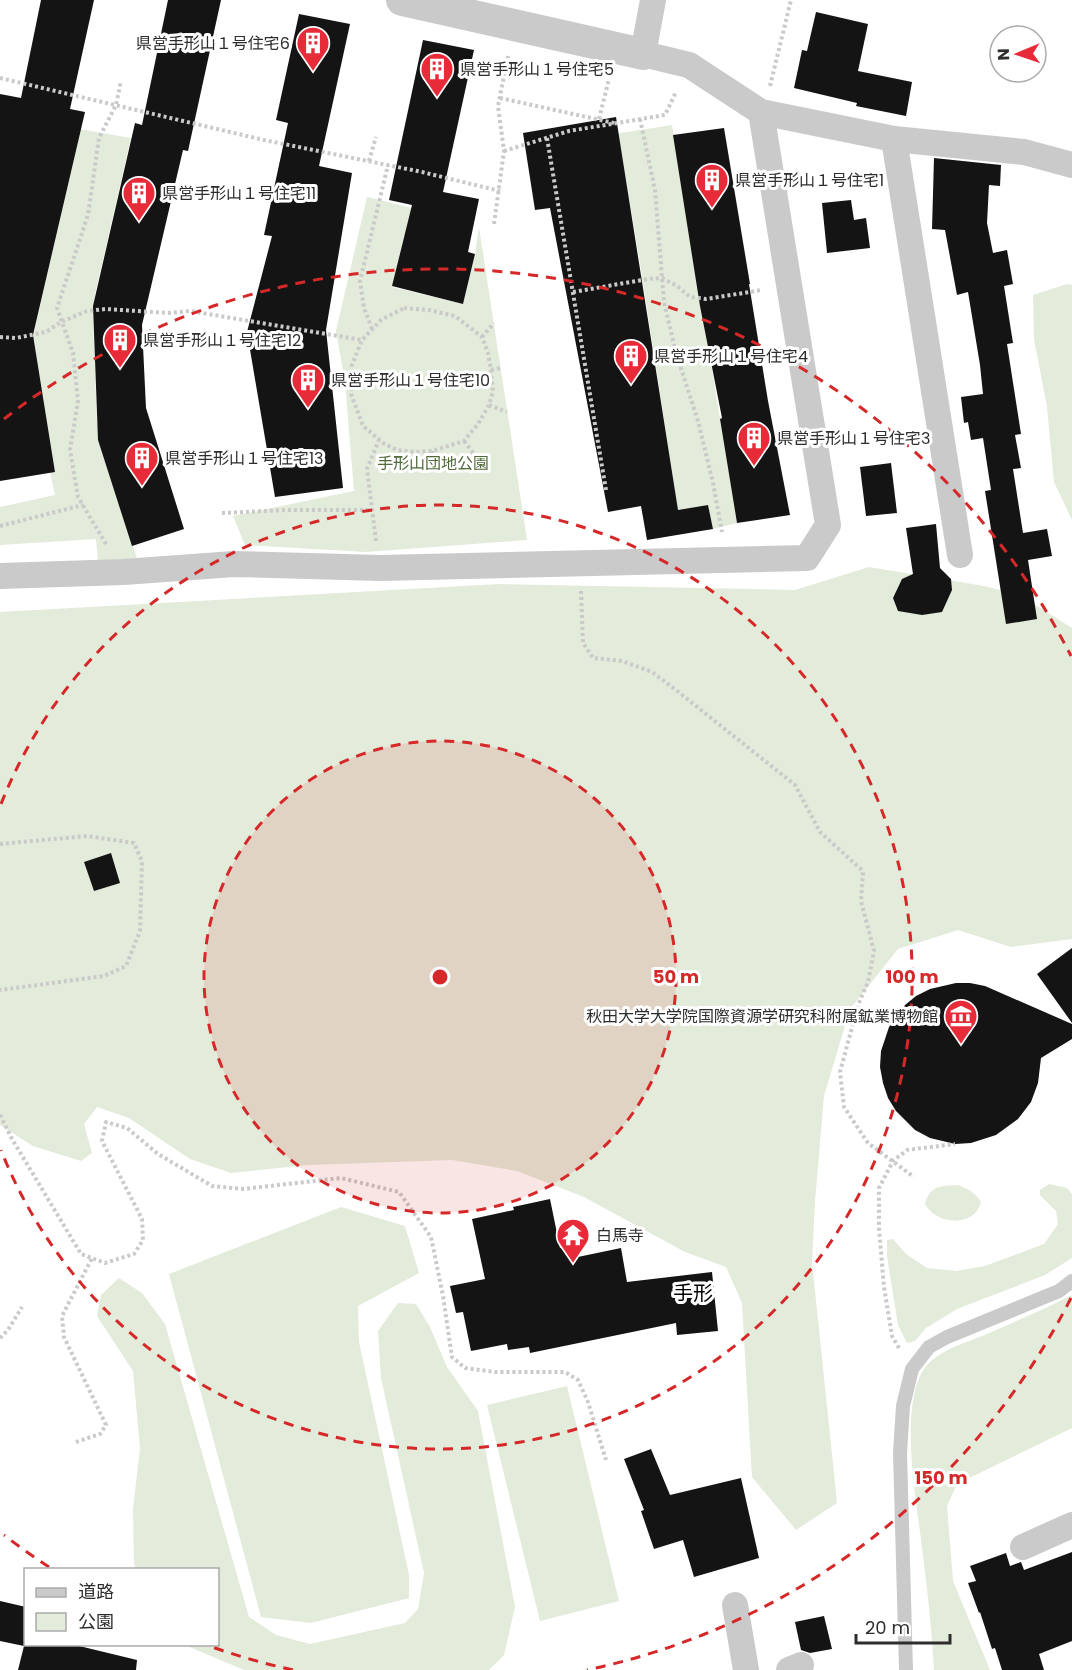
<svg xmlns="http://www.w3.org/2000/svg" width="1072" height="1670" font-family="Poppins,'Noto Sans JP',sans-serif">
<style>
.green{fill:#e3ebda}
.building{fill:#141414}
.lines{fill:none;stroke-linecap:round;stroke-linejoin:round}
.path{stroke:#cacaca;stroke-width:4;stroke-dasharray:3 3;stroke-linecap:butt}
.service{stroke:#cacaca;stroke-width:14}
.minor{stroke:#cacaca;stroke-width:26}
.tertiary{stroke:#cacaca;stroke-width:32}
.ring{fill:none;stroke:#d62828;stroke-width:3;stroke-dasharray:10 8}
.labels{text-anchor:middle;stroke-width:6;stroke-linejoin:round;paint-order:stroke}
.poi-label{font-size:16px;fill:#2d2d2d;stroke:#fff;text-anchor:start}
.park-label{font-size:16px;fill:#506a3a;stroke:#fff}
.quarter-label{font-size:20px;fill:#000;stroke:#fff}
.centre{fill:#d62828;stroke:#fff;stroke-width:3}
.ring-label{font-size:18px;text-anchor:middle;font-weight:bold;fill:#d62828;stroke:#fff;stroke-width:6;stroke-linejoin:round;paint-order:stroke}
</style>
<rect width="100%" height="100%" fill="#fff"/>
<g class="green">
<polygon points="672,125 737,523 713,529 708,505 643,516 642,505 673,478 643,283 598,282 642,275 620,144 608,135"/>
<polygon points="73,128 131,138 95,294 93,317 97,423 146,421 148,430 100,446 138,561 98,562 96,539 0,545 0,507 55,495 50,472 55,471 34,341 0,347 34,332 78,142"/>
<polygon points="367,197 432,213 404,236 392,287 463,304 475,254 479,227 527,540 366,552 245,545 233,516 354,491 345,382 336,331"/>
<polygon points="1067,284 1072,285 1072,520 1054,482 1047,407 1034,339 1033,295"/>
<polygon points="869,567 984,586 1020,595 1072,628 1072,939 1011,947 958,930 898,949 850,1009 824,1096 815,1201 812,1262 837,1503 796,1530 752,1477 742,1303 726,1267 685,1252 584,1197 517,1171 452,1160 308,1165 231,1173 190,1159 129,1118 97,1107 84,1124 92,1153 81,1161 33,1146 0,1125 0,612 499,584 795,590"/>
<polygon points="1049,1184 1067,1188 1072,1194 1072,1258 1045,1275 957,1309 926,1328 915,1341 907,1343 898,1325 887,1256 887,1240 893,1239 906,1254 927,1268 956,1271 985,1266 1044,1244 1058,1224 1056,1211 1040,1195 1040,1190"/>
<path d="M 958,1185 C 968,1189 976,1193 981,1202 C 975,1228 936,1225 925,1204 C 930,1185 941,1186 958,1185 Z"/>
<polygon points="341,1207 405,1226 419,1273 358,1306 359,1342 409,1575 409,1598 311,1623 261,1617 169,1274"/>
<polygon points="119,1278 142,1293 165,1324 249,1617 276,1635 310,1644 405,1623 418,1609 424,1573 381,1378 378,1331 398,1303 416,1304 430,1327 447,1367 478,1411 515,1607 504,1655 489,1670 244,1670 185,1645 218,1644 218,1570 135,1569 134,1562 133,1509 140,1448 133,1371 97,1316 101,1295"/>
<path d="M 1072,1295 L 1072,1428 L 957,1484 L 947,1506 L 953,1581 L 990,1670 L 934,1670 C 932,1629 927,1588 922,1547 C 917,1504 895,1392 931,1361 C 946,1348 967,1342 985,1335 C 1014,1322 1043,1310 1072,1295 Z"/>
<polygon points="567,1386 619,1601 540,1621 487,1405"/>
</g>
<g class="building">
<polygon points="41,0 94,0 70,109 85,112 33,335 55,472 0,481 0,94 21,98"/>
<polygon points="168,0 221,0 188,151 183,150 142,325 146,408 184,529 132,546 98,440 93,306 135,123 142,125"/>
<polygon points="816,12 868,24 858,71 912,82 906,116 856,106 857,103 794,88 802,50 807,51"/>
<polygon points="299,14 350,24 319,166 352,173 326,330 343,488 275,497 247,332 272,236 264,235 288,123 276,120"/>
<polygon points="423,40 474,50 443,192 479,199 468,252 475,254 463,304 392,286 412,205 389,200"/>
<polygon points="616,117 678,510 708,505 713,529 647,540 641,506 608,512 550,208 535,210 523,133"/>
<polygon points="724,128 750,284 749,284 768,401 790,515 737,523 720,419 722,418 700,306 673,135"/>
<polygon points="934,158 1001,165 1000,186 989,185 987,223 993,253 1007,250 1013,284 1004,286 1013,343 1007,344 1021,434 1015,435 1021,468 1013,469 1023,533 1047,529 1052,556 1028,560 1037,619 1006,624 985,491 991,490 983,438 971,440 968,422 964,423 961,397 983,394 980,365 968,292 957,295 945,230 932,229"/>
<polygon points="851,200 854,220 866,218 870,248 827,253 822,203"/>
<polygon points="891,463 897,513 866,516 860,467"/>
<polygon points="936,524 940,568 951,579 952,590 942,612 922,615 898,611 893,598 902,579 913,574 906,528"/>
<polygon points="111,853 120,883 94,891 84,862"/>
<polygon points="1072,948 1072,1023 1037,974"/>
<polygon points="956,983 970,983 985,986 1072,1024 1072,1039 1041,1058 1038,1083 1031,1102 1018,1119 996,1135 971,1143 955,1144 930,1138 915,1130 896,1111 888,1098 883,1083 880,1067 881,1051 889,1027 905,1005 916,996 930,989"/>
<polygon points="550,1199 560,1248 570,1245 573,1258 621,1248 627,1282 712,1272 718,1331 677,1335 676,1323 530,1353 529,1347 508,1350 507,1344 471,1351 463,1312 456,1313 450,1286 485,1279 472,1219 514,1210 513,1207"/>
<polygon points="651,1449 670,1495 741,1478 759,1558 694,1577 683,1540 654,1549 641,1511 644,1510 624,1459"/>
<polygon points="1072,1552 1072,1641 1039,1654 1044,1670 1002,1670 995,1648 992,1649 980,1612 979,1613 968,1583 976,1581 970,1566 1006,1553 1010,1566 1021,1562 1024,1570"/>
<polygon points="0,1601 26,1607 26,1644 71,1644 137,1660 136,1670 18,1670 24,1646 0,1641"/>
<polygon points="824,1616 832,1649 810,1653 801,1650 795,1622"/>
</g>
<g class="lines">
<g class="path">
<polyline points="0,78 264,140 422,172 500,191"/>
<polyline points="770,86 791,0"/>
<polyline points="500,98 614,123"/>
<polyline points="599,119 609,79"/>
<polyline points="640,119 655,190 664,302 676,353 698,421 713,483 722,532"/>
<polyline points="547,138 606,490"/>
<polyline points="504,151 569,131 665,115 676,92"/>
<polyline points="369,161 376,137"/>
<polyline points="494,224 504,151 498,106 508,56"/>
<polyline points="573,292 648,279 662,278 677,286 690,297 706,299 762,290"/>
<polygon points="404,308 429,310 455,316 482,337 488,353 491,370 493,391 489,405 478,424 464,441 432,451 415,452 397,450 383,443 363,426 351,394 352,365 362,340 381,320"/>
<polyline points="372,329 364,308 360,281 388,165"/>
<polyline points="0,337 16,338 46,332 61,322 87,311 106,309 168,313 190,311 362,340"/>
<polyline points="482,337 494,323"/>
<polyline points="491,370 501,368"/>
<polyline points="489,405 507,412"/>
<polyline points="464,441 477,458"/>
<polyline points="432,451 435,472"/>
<polyline points="222,513 287,510 372,510"/>
<polyline points="0,526 83,505"/>
<polyline points="376,541 367,469 379,440"/>
<polyline points="106,544 78,497 70,450 78,401 73,353 57,308 88,215 99,138 116,105 121,81"/>
<polyline points="581,591 583,643 593,658 622,661 652,672 676,690 795,785 820,832 863,871 861,901 874,951 868,982 858,1005 840,1072 844,1107 868,1143 914,1177"/>
<polyline points="0,844 87,836 134,843 142,861 140,931 126,966 104,976 0,990"/>
<polyline points="0,1115 12,1139 81,1254 105,1263 134,1254 143,1240 142,1219 102,1141 106,1122 127,1128 158,1154 212,1186 243,1189 341,1178 399,1192 431,1237 443,1296 452,1357 465,1368 495,1372 565,1372 578,1380 588,1402 606,1460"/>
<polyline points="0,1338 8,1330 22,1307"/>
<polyline points="899,1348 892,1336 884,1287 879,1228 879,1188 893,1161 907,1150 955,1144"/>
<polyline points="76,1442 100,1434 106,1425 64,1337 62,1316 92,1258"/>
</g>
<polyline class="service" points="906,1670 900,1453 903,1406 912,1369 929,1347 947,1337 1059,1291 1072,1281"/>
<g class="minor">
<polyline points="653,0 643,54 689,65 761,112 894,139 1024,152 1072,165"/>
<polyline points="894,139 960,555"/>
<polyline points="0,576 124,572 234,564 380,568 807,558 828,525 761,112"/>
<polyline points="1023,1547 1072,1525"/>
<polyline points="735,1605 746,1670"/>
<polyline points="789,1670 801,1665"/>
</g>
<polyline class="tertiary" points="402,0 643,54"/>
</g>
<circle cx="440" cy="977" r="236" fill="#d62828" fill-opacity=".12"/>
<g class="ring">
<circle cx="440" cy="977" r="236"/>
<path d="M1 804A472 472 0 1 1 1 1150"/>
<path d="M1071 1298A708 708 0 0 1 587 1670M293 1670A708 708 0 0 1 209 1646M49 1567A708 708 0 0 1 4 1535M4 419A708 708 0 0 1 1071 656"/>
</g>
<defs>
<g id="building-pin" transform="scale(1.725)"><path d="M0 17L-7.5 6A9.5 9.5 0 1 1 7.5 6Z" fill="#e82b39" stroke="#fff"/><path d="M-4-6H4V6H1V3H-1V6H-4ZM-2.5-4.3h1.7v1.8h-1.7ZM.8-4.3h1.7v1.8H.8ZM-2.5-1h1.7V.8h-1.7ZM.8-1h1.7V.8H.8Z" fill="#fff"/></g>
<g id="museum-pin" transform="scale(1.725)"><path d="M0 17L-7.5 6A9.5 9.5 0 1 1 7.5 6Z" fill="#e82b39" stroke="#fff"/><path d="M0-6L6-3V-2H-6V-3ZM-5-1h2V3h-2ZM-1-1h2V3h-2ZM3-1h2V3H3ZM-6 4H6V6H-6Z" fill="#fff"/></g>
<g id="temple-pin" transform="scale(1.725)"><path d="M0 17L-7.5 6A9.5 9.5 0 1 1 7.5 6Z" fill="#e82b39" stroke="#fff"/><path d="M0-6L5-2H3V0L6.5 2.5H4V6H1.5V3h-3V6H-4V2.5H-6.5L-3 0V-2H-5Z" fill="#fff"/></g>
</defs>
<g fill-rule="evenodd">
<use href="#building-pin" x="313" y="43"/>
<use href="#building-pin" x="437" y="69"/>
<use href="#building-pin" x="712" y="180"/>
<use href="#building-pin" x="139" y="193"/>
<use href="#building-pin" x="120" y="340"/>
<use href="#building-pin" x="631" y="356"/>
<use href="#building-pin" x="308" y="380"/>
<use href="#building-pin" x="754" y="438"/>
<use href="#building-pin" x="142" y="458"/>
<use href="#museum-pin" x="961" y="1016"/>
<use href="#temple-pin" x="573" y="1235"/>
</g>
<g class="labels">
<g class="poi-label">
<text x="290" y="49" text-anchor="end">県営手形山１号住宅6</text>
<text x="460" y="75">県営手形山１号住宅5</text>
<text x="735" y="186">県営手形山１号住宅1</text>
<text x="162" y="199">県営手形山１号住宅11</text>
<text x="143" y="346">県営手形山１号住宅12</text>
<text x="654" y="362">県営手形山１号住宅4</text>
<text x="331" y="386">県営手形山１号住宅10</text>
<text x="777" y="444">県営手形山１号住宅3</text>
<text x="165" y="464">県営手形山１号住宅13</text>
<text x="938" y="1022" text-anchor="end">秋田大学大学院国際資源学研究科附属鉱業博物館</text>
<text x="596" y="1241">白馬寺</text>
</g>
<g class="park-label">
<text x="433" y="469">手形山団地公園</text>
</g>
<g class="quarter-label">
<text x="693" y="1300">手形</text>
</g>
</g>
<circle cx="440" cy="977" r="9" class="centre"/>
<g class="ring-label">
<text x="676" y="983">50 m</text>
<text x="912" y="983">100 m</text>
<text x="941" y="1484">150 m</text>
</g>
<rect x="24" y="1568" width="195" height="78" fill="#ffffff" stroke="#ababab" stroke-width="1.5"/>
<rect x="36" y="1588" width="30" height="9" fill="#cacaca" stroke="#ababab" stroke-width="1.5"/>
<text x="78" y="1598" font-size="18" fill="#2d2d2d">道路</text>
<rect x="36" y="1613" width="30" height="18" fill="#e3ebda" stroke="#ababab" stroke-width="1.5"/>
<text x="78" y="1628" font-size="18" fill="#2d2d2d">公園</text>
<g transform="translate(1018 54) rotate(268)"><circle r="28" fill="#ffffff" stroke="#ababab" stroke-width="1.5"/>
<path d="M0-4.5L10 22L0 15L-10 22Z" fill="#e82b39"/>
<text y="-9" font-size="16" font-weight="bold" text-anchor="middle" fill="#2d2d2d">N</text>
</g>
<path d="M856 1634v9h94v-9" fill="none" stroke="#2d2d2d" stroke-width="3"/>
<text x="865" y="1634" font-size="18" fill="#2d2d2d" stroke="#ffffff" stroke-width="4.5" paint-order="stroke">20 m</text>
</svg>
